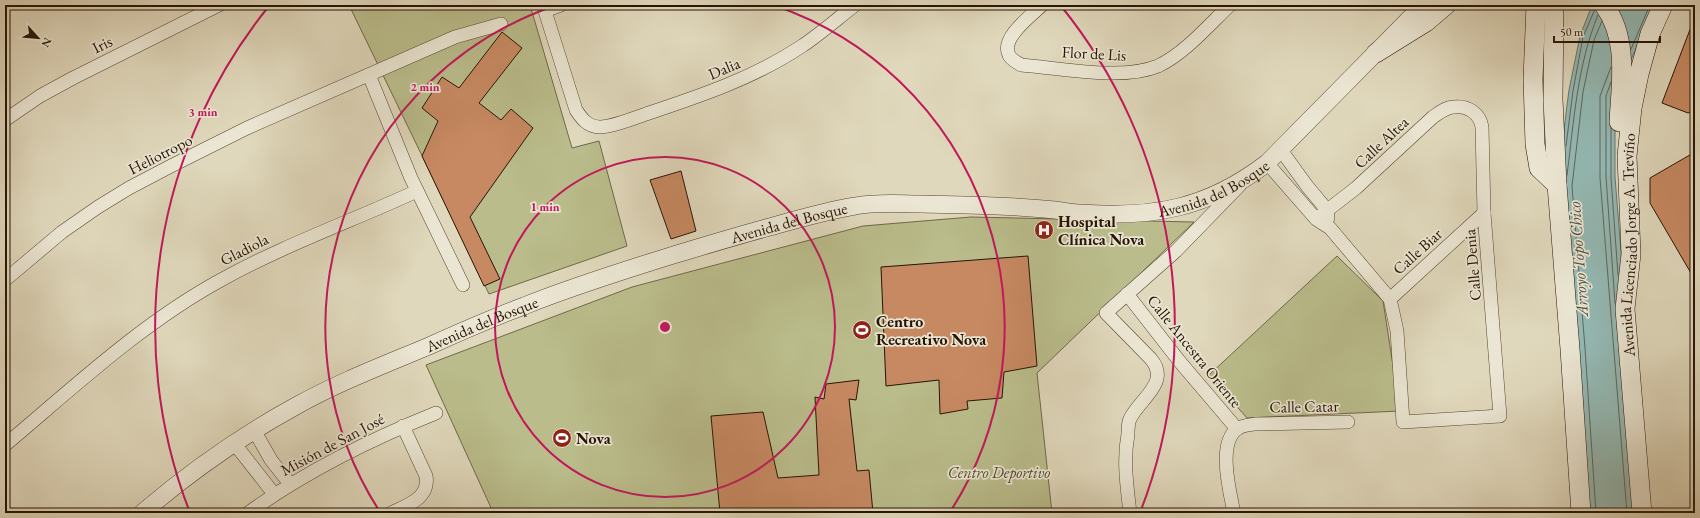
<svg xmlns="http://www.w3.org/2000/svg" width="1700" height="518" font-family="'EB Garamond',serif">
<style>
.green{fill:#babc8b;stroke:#706848}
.water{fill:#94b9b4;stroke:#68776e}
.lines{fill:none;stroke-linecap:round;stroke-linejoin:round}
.shore{stroke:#5e665c;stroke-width:1}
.building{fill:#c78962;stroke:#271405}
.minor-casing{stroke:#554533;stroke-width:14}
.tertiary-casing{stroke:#554533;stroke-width:18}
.secondary-casing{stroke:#271405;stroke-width:20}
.minor{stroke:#ebe6d3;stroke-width:13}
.tertiary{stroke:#ebe6d3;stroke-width:17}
.secondary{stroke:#ebe6d3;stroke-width:19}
.ring{fill:none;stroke:#c2185b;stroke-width:2}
.labels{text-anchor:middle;stroke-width:3.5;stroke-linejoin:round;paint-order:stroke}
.street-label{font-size:16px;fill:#271405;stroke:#ebe6d3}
.poi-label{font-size:16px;font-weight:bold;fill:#271405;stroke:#ebe6d3;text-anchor:start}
.park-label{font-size:16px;font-style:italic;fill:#53462d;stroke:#ebe6d3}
.water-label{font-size:17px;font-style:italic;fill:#4d4e42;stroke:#ebe6d3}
.centre{fill:#c2185b;stroke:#ebe6d3;stroke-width:2}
.ring-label{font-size:12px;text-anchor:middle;font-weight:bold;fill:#c2185b;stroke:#ebe6d3;stroke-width:3.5;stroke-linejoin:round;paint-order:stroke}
</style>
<rect width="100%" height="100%" fill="#e0d8bc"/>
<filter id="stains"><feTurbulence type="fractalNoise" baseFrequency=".005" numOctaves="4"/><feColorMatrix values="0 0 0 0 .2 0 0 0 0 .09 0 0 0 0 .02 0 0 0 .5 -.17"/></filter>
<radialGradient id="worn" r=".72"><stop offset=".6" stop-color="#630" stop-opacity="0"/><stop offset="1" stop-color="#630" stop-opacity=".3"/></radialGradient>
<g class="green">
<polygon points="349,5 530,5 572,148 599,141 627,246 489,294"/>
<polygon points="971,217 1194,222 1037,373 1052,513 487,513 492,510 426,365 632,287 863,226"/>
<polygon points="1337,256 1383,301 1400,411 1247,418 1209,375"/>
</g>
<polygon class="water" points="1592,5 1655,5 1615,96 1615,177 1642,513 1581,513 1557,185 1569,90 1580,36"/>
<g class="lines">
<g class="shore">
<polyline points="1631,49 1650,5"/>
<polyline points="1611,67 1600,96 1600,178 1627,513"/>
<polyline points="1611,82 1606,96 1606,177 1615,303"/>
<polyline points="1611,128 1611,178 1618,275"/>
<polyline points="1566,146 1573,91 1583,37 1595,9"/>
<path d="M 1567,175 C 1574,121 1577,66 1598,15"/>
<polyline points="1596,513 1585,348 1572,186 1583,92 1594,40 1602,21"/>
</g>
</g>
<g class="building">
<polygon points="1694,19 1695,111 1688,113 1662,103"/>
<polygon points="502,32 522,48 479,103 501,120 511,109 533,128 470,217 500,279 484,286 422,156 438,121 422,108 442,77 459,88"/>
<polygon points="1695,152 1695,280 1650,203 1650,178"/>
<polygon points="681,171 696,231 671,239 650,180"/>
<polygon points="1028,256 1037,366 1004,372 1002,398 967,401 968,409 940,414 939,380 886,386 881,267"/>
<polygon points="859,380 856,400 849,399 857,471 869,470 873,513 720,513 711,416 763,412 778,478 819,475 815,397 824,399 826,384"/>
</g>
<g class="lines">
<g class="minor-casing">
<g id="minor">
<path d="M 561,5 L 545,11 L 576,110 C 582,119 587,126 599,127 C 609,128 635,118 646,114 C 700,96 754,78 802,46 C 820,34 837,19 855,5"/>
<path d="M 1042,5 C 1032,15 1000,38 1009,55 C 1011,60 1017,62 1021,65 C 1060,68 1122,81 1158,66 C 1184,54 1209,25 1230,5"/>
<polyline points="369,75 411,178 463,285"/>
<polyline points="5,120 40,96 73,78 219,5"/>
<polyline points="1281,150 1307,186 1327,210 1328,218"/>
<path d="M 1267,163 L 1316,219 L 1330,228 L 1390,299 L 1397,331 L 1403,422 L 1500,416 L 1484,213 L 1482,127 C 1480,114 1468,105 1454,107 C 1446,107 1439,113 1433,117 L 1356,188 L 1316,219"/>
<polyline points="5,280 62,232 98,207 129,188 171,166 247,128 455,37 501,24"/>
<polyline points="1127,294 1180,362 1237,429"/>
<polyline points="1390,299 1484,213"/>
<polyline points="254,430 271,460 290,484"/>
<polyline points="234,443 274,494"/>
<path d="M 5,445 C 74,387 142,323 221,280 C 284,245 352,221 417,191"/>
<path d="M 248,513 C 306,471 369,440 436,413"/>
<path d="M 391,513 C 408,505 430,498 426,476 L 403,426"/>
<path d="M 1130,513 C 1127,486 1123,461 1128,434 C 1128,429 1128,423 1130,419 C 1139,399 1171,383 1151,359 L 1106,313 L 1176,251 L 1240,185"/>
<path d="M 1234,513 C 1230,492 1217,444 1237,429 C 1242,425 1250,425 1255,424 L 1348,422"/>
</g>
</g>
<g class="tertiary-casing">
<g id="tertiary">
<path id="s1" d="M 142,513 C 190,472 241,436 296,406 C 339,382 384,365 429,346 C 460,332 492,318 524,306 C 571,287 619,272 667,257 C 700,247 733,237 766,228 C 795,220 825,211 855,206 C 876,202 900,204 921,204 C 966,205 1011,205 1055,210 C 1063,211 1071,213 1079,213 C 1153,218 1207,209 1267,163 L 1423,5"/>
</g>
</g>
<g class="secondary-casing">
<g id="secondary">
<polyline points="1536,5 1533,79 1535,144 1539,168 1557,185"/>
<polyline points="1554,5 1553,99 1557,185 1570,349 1581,513"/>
<path d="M 1604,5 C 1629,39 1621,83 1619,122"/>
<polyline points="1376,53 1426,22 1446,5"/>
<path id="s2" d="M 1642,513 L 1625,309 L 1631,254 L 1627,156 L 1632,108 L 1639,74 L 1650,34 L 1663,5"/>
</g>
</g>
<use href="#minor" class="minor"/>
<use href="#tertiary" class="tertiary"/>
<use href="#secondary" class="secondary"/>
</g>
<g class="ring">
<circle cx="665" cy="327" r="170"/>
<path d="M380 512A340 340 0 0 1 554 6M776 6A340 340 0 0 1 950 512"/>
<path d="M189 510A510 510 0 0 1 269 6M1061 6A510 510 0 0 1 1141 510"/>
</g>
<defs>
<g id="hospital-disc" transform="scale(1)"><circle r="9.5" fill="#8f2418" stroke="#ebe6d3"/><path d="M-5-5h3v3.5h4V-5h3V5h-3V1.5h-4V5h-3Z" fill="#fff"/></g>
<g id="stadium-disc" transform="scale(1)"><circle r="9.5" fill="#8f2418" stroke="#ebe6d3"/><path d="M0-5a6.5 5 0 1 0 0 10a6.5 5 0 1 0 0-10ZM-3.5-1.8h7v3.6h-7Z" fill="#fff"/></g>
</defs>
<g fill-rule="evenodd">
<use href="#hospital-disc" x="1044" y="230"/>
<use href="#stadium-disc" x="862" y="330"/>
<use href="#stadium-disc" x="562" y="438"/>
</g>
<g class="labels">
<g class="street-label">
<text transform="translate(102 44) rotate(-27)" y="6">Iris</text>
<text transform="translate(1094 53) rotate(3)" y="6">Flor de Lis</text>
<text transform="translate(724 68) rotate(-23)" y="6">Dalia</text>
<text transform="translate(1381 142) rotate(-43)" y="6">Calle Altea</text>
<text transform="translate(160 154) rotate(-27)" y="6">Heliotropo</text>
<text dy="6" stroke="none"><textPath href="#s1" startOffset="1147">Avenida del Bosque</textPath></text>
<text dy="6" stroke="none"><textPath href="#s1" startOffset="715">Avenida del Bosque</textPath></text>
<text dy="6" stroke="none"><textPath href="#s2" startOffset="269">Avenida Licenciado Jorge A. Treviño</textPath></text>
<text transform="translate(244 249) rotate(-27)" y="6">Gladiola</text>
<text transform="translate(1417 251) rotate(-42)" y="6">Calle Biar</text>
<text transform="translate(1472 265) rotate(-95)" y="6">Calle Denia</text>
<text dy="6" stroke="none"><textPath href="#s1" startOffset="391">Avenida del Bosque</textPath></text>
<text transform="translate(1195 351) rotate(51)" y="6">Calle Ancestra Oriente</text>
<text transform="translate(1304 406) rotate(-1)" y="6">Calle Catar</text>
<text transform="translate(332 444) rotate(-28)" y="6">Misión de San José</text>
</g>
<g class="poi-label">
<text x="1058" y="227">Hospital<tspan x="1058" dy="18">Clínica Nova</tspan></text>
<text x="876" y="327">Centro<tspan x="876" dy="18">Recreativo Nova</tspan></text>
<text x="576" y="444">Nova</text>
</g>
<g class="park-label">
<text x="999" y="478">Centro Deportivo</text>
</g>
<g class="water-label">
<text transform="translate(1578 259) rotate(-94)" y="6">Arroyo Topo Chico</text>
</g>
</g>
<circle cx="665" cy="327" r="6" class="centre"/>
<g class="ring-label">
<text x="425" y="91">2 min</text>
<text x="203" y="116">3 min</text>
<text x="545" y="211">1 min</text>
</g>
<rect width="1700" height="518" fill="none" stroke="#e0d8bc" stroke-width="20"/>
<rect x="6" y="6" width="1688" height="506" fill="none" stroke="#271405" stroke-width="2"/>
<rect x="10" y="10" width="1680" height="498" fill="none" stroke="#271405"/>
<g transform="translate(38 38) rotate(117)" stroke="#ebe6d3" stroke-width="3" paint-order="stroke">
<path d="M0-3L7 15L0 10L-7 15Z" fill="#271405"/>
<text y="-6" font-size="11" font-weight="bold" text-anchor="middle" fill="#271405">N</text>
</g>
<path d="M1554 36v6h106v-6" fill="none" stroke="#271405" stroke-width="2"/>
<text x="1560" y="36" font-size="12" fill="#271405" stroke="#ebe6d3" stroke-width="3" paint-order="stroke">50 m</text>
<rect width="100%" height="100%" filter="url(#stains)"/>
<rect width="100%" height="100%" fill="url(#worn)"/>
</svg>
